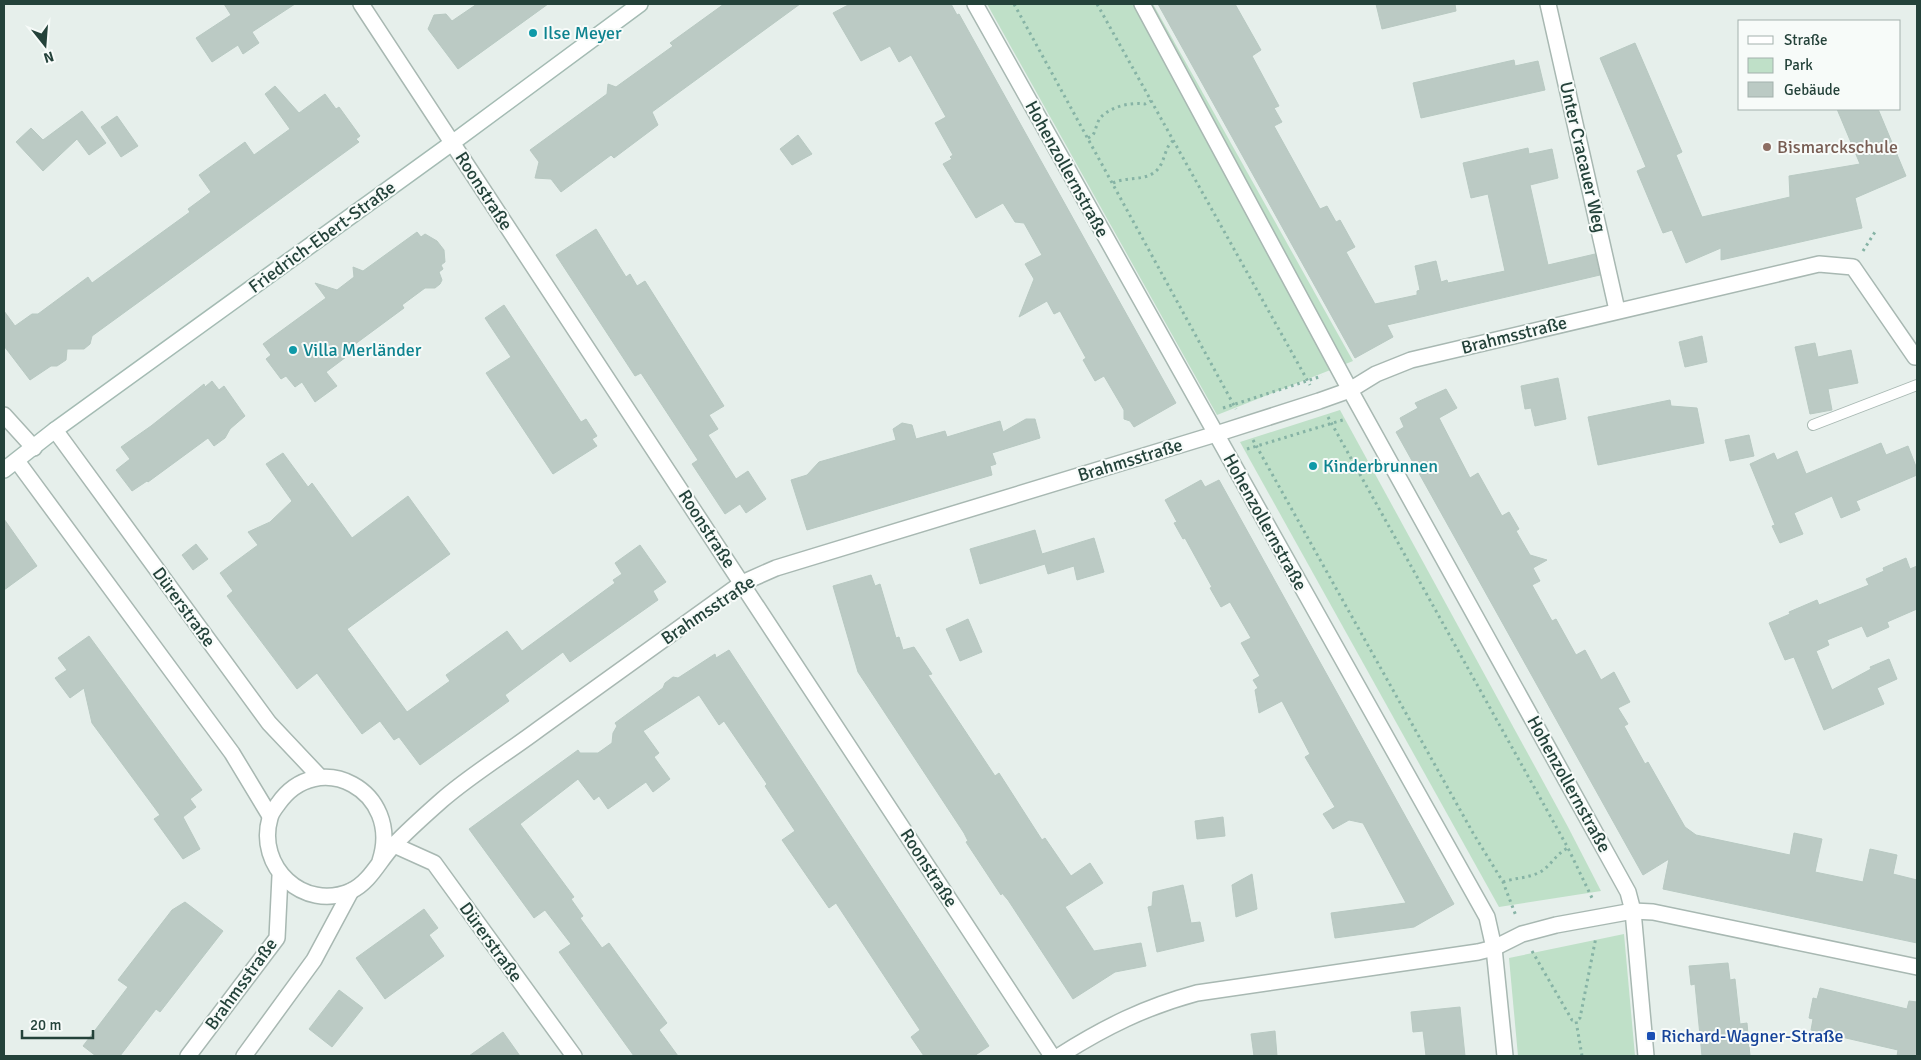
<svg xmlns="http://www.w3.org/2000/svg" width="1921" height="1060" font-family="Signika,sans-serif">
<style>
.green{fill:#bfe0c8}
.building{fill:#bbcac4;stroke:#b8c9c2}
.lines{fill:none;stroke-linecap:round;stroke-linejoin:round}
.lane-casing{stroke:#a8b8b2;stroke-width:12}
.street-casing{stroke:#a8b8b2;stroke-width:18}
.secondary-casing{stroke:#a4bbb3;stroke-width:18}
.path{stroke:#86b3a5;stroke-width:3;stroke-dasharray:2.5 4;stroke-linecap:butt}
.lane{stroke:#fff;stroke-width:10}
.street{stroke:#fff;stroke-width:15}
.secondary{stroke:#fff;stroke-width:15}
.culture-dot{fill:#0f9aa8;stroke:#f7fbf9;stroke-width:2}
.education-dot{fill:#8d6e63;stroke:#f7fbf9;stroke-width:2}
.transit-dot{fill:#1a4fb4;stroke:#f7fbf9;stroke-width:2}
.labels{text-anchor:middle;stroke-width:4;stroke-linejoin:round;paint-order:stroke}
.culture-label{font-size:18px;fill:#0d838f;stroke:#f7fbf9;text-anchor:start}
.education-label{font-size:18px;fill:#785e54;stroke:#f7fbf9;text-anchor:start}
.street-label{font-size:18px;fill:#24423a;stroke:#f7fbf9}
.transit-label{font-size:18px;fill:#164399;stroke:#f7fbf9;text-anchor:start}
</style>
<rect width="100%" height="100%" fill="#e6efeb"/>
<g class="green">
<polygon points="987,4 1153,4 1353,361 1217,415"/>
<polygon points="1340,410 1568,827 1601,891 1499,907 1240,442"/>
<polygon points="1624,934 1635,1056 1518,1056 1509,958"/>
</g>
<g class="building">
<polygon points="224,4 295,4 252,32 259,43 243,54 238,45 212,62 196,38 231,15"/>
<polygon points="477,4 548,4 458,69 428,29 434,15 446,14 452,21"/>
<polygon points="724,4 800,4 652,112 658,125 614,158 611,155 561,192 551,179 535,178 539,162 530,150 607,94 608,84 616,87 673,46 670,43"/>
<polygon points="850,4 951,4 957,15 959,14 1176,403 1134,427 1130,421 1124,419 1124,410 1104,376 1095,381 1083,360 1086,358 1060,311 1054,314 1047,301 1019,317 1034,279 1025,264 1042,255 1024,223 1015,222 1003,203 976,218 943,164 952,159 950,157 953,155 935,123 946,117 911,55 899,62 890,46 861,61 833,13"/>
<polygon points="1158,4 1235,4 1261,50 1252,56 1279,106 1274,108 1282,122 1274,126 1320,209 1327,206 1336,222 1340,220 1355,247 1346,252 1375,304 1417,295 1417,291 1420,290 1415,266 1436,261 1441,282 1447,280 1448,283 1505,271 1488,194 1471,198 1463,163 1528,148 1529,154 1552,149 1558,178 1530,185 1548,265 1595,254 1600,275 1387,325 1393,337 1355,358"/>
<polygon points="1376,4 1455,4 1456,11 1382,29"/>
<polygon points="1635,43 1682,152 1676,155 1702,217 1790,197 1789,176 1860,164 1837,109 1878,109 1906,176 1855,198 1862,228 1721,260 1721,248 1686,263 1672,230 1663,233 1637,171 1646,167 1600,58"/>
<polygon points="1514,60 1515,66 1538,61 1545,90 1421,118 1413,83"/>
<polygon points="275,86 299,113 325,94 336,109 339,107 360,136 356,139 359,142 92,336 90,344 84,349 67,349 66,360 57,366 51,366 30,380 4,346 4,311 15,326 32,314 38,314 88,277 92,283 190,212 188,209 211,192 199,175 245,142 254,155 290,129 265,94"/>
<polygon points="82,111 106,143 89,155 77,139 43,171 16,142 31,128 43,140"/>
<polygon points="117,116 138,146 121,157 101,127"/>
<polygon points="798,135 812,154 792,165 780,149"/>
<polygon points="596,229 626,277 630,274 637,286 645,281 724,406 709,415 718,429 708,435 736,479 748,471 766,499 746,513 740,504 725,514 692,464 698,460 641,373 635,376 556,255"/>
<polygon points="417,232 421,237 425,234 437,241 444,250 445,262 441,265 443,269 439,272 442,280 440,284 435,288 425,288 402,305 404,308 343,353 346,357 326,372 337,386 315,402 302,382 295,387 286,376 281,379 266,359 271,355 263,344 326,298 315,283 337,290 354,277 353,267 363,271"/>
<polygon points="504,305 581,422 586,419 597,436 592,439 597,446 553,474 486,373 511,357 485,318"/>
<polygon points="1702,336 1707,362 1685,367 1679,342"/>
<polygon points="1815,343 1818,357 1851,350 1858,383 1828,389 1832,410 1810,414 1795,347"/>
<polygon points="1558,378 1566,419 1535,426 1531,408 1525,409 1521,386"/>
<polygon points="212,381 219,390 224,386 245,416 230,429 225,438 214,446 208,438 148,482 147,481 132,491 116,470 130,459 121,447 151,426 204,384 205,387"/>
<polygon points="1446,389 1457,408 1439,418 1470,478 1478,473 1502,516 1509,512 1519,529 1516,531 1530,555 1547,560 1533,568 1540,581 1532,585 1552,621 1556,619 1576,655 1585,650 1601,680 1614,672 1630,702 1618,708 1628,724 1624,726 1645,764 1648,762 1685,827 1696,835 1790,855 1794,833 1822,839 1815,872 1863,882 1870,849 1897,855 1893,874 1917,880 1917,943 1663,889 1669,859 1643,875 1396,432 1404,427 1400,418 1418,408 1415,403"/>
<polygon points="1670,400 1671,406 1697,408 1704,443 1598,465 1588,417"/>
<polygon points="1026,419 1035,419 1040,438 992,453 996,464 990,466 992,475 807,530 791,480 807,475 819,462 896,440 893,429 902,423 912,425 916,439 945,431 947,437 1000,421 1003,432"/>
<polygon points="1749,435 1754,456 1730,461 1725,440"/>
<polygon points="1881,443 1886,455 1908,446 1917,469 1917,475 1856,501 1860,510 1841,518 1832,496 1794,513 1803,534 1780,543 1772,526 1775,525 1750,464 1774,453 1777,460 1797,451 1806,474"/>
<polygon points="283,453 308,487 312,483 352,538 408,496 450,554 347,629 407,712 450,681 446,675 507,631 522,651 615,583 613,580 622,574 615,563 640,545 666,582 653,591 658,600 570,662 563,652 505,695 509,701 420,765 399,737 394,740 380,721 362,734 317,673 297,689 227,596 233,591 220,573 258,545 248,532 270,522 292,501 266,464"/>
<polygon points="1201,480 1205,487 1219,480 1454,904 1414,927 1335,938 1331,913 1406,903 1363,823 1349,820 1333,829 1323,814 1335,807 1305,757 1310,754 1282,701 1259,713 1255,690 1258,688 1253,680 1260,676 1241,643 1251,638 1230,602 1221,607 1210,588 1212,587 1185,538 1183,539 1174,523 1177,522 1165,500"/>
<polygon points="4,519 37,566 4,590"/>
<polygon points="1035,530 1042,554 1094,538 1104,572 1077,580 1074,566 1048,574 1045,564 980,584 970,549"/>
<polygon points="196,544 208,559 193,570 182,555"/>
<polygon points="1906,558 1910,569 1917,566 1917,609 1887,622 1889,627 1867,637 1862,626 1827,640 1829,645 1816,651 1832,690 1871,669 1870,667 1889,659 1897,679 1877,688 1884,704 1824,730 1794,657 1785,660 1769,623 1790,614 1789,612 1817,600 1819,605 1869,585 1866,579 1884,571 1883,568"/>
<polygon points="871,575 875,586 880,584 896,638 899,637 903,650 914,647 932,674 928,675 995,776 999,773 1042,840 1045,838 1071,876 1090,863 1103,883 1065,907 1094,951 1141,943 1146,966 1115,972 1073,999 1008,900 1002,893 1001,895 966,842 968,841 964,833 858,672 833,586"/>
<polygon points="968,619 982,652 960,661 946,629"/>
<polygon points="89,636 202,790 190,799 196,807 183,817 200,849 183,859 154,819 160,815 92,723 84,688 70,698 55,678 67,670 58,658"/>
<polygon points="729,650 989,1046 974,1056 924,1056 911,1037 920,1030 836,903 829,908 782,840 795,831 765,786 767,784 724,721 719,725 699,695 643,731 659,753 654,757 670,779 653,792 646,782 608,809 599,796 594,800 578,779 520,824 574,897 571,899 583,916 580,918 602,948 609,943 667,1023 659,1030 678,1056 634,1056 559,952 571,944 545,910 534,918 469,829 578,750 580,753 598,753 612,743 613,733 617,726 615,723 663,688 665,683 673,677 678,678 715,654 716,658"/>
<polygon points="1223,817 1225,836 1197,839 1195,821"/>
<polygon points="1252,874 1257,909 1236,917 1232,885"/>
<polygon points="1183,885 1191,923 1200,922 1204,941 1157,952 1148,907 1152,906 1153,892"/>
<polygon points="185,902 223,931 160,1012 156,1009 120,1056 96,1056 83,1046 128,987 118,980 172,910"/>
<polygon points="424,909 438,928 429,935 444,956 385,999 356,958"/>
<polygon points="1728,963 1730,980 1735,979 1740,1024 1747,1023 1750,1056 1702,1056 1695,984 1691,985 1689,966"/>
<polygon points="1820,988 1907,1009 1909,1001 1917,1002 1917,1056 1897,1056 1898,1050 1811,1030 1813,1019 1809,1018 1813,998 1817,999"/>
<polygon points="339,990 363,1008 332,1047 309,1029"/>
<polygon points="1460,1007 1465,1056 1426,1056 1423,1031 1413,1032 1411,1012"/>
<polygon points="1275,1031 1277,1056 1254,1056 1251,1034"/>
<polygon points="503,1032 520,1056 469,1056"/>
</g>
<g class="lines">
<g class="lane-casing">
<polyline id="lane" points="1813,425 1917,385"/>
</g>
<g class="street-casing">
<g id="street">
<polyline points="361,4 1052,1056"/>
<polyline points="975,4 1487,917 1494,948 1505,1056"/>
<polyline points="1142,4 1350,390 1628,892 1633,911 1646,1056"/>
<polyline points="1548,4 1617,310"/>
<polyline points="4,415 34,448"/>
<polyline points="55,430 269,723 320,777"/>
<polyline points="17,461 232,753 270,816"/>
<polyline points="394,845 434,863 574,1056"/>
<path d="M 380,861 C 403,791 318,746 278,804 C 275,808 271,813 270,818 C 256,866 303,912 351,891 C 370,882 379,861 393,846 C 408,830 425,815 442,800 C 472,774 507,753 539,729 C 607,680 675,631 742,583 L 776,568 L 1216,434 L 1319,401 L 1350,390 L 1376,374 L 1411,360 L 1819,264 L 1853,267 L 1915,357 L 1917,357"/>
<polyline points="188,1056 277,938 280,876"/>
<polyline points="244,1056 314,960 351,891"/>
<path d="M 1059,1056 C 1105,1027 1145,1007 1197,993 L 1478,952 L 1494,948 L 1522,934 L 1556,925 L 1633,911 L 1653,912 L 1917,967"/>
</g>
</g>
<g class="secondary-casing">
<polyline id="secondary" points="4,470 55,430 452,143 640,4"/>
</g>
<g class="path">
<polyline points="1014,4 1236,409"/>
<polyline points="1097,4 1310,385"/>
<path d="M 1088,138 L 1093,135 C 1096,130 1097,121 1101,117 C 1112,106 1131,102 1145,104 L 1151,101"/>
<path d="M 1113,183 C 1127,176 1147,182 1158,169 C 1165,161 1165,146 1173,141"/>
<polyline points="1863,251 1875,232"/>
<polyline points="1223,408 1322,376"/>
<polyline points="1328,417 1568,848 1593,900"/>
<polyline points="1253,440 1473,833 1503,882 1516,916"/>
<polyline points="1247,449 1346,419"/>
<path d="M 1503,882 C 1514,878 1528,878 1538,873 C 1550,868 1555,854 1568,848"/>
<polyline points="1532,951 1572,1020 1576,1021"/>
<polyline points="1582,1056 1576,1021 1580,1018 1596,937"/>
</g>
<use href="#lane" class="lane"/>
<use href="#street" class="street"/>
<use href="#secondary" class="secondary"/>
</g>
<g class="culture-dot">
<circle cx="533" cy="33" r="5"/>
<circle cx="293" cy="350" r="5"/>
<circle cx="1313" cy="466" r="5"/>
</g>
<circle class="education-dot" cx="1767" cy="147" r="5"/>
<rect class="transit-dot" x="1646" y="1031" width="10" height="10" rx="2.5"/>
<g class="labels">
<g class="culture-label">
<text x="543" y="39">Ilse Meyer</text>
<text x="303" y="356">Villa Merländer</text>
<text x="1323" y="472">Kinderbrunnen</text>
</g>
<g class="education-label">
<text x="1777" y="153">Bismarckschule</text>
</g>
<g class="street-label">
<text transform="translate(1583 157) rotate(77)" y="6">Unter Cracauer Weg</text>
<text transform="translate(1067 169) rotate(61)" y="6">Hohenzollernstraße</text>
<text transform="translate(484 191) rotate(57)" y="6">Roonstraße</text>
<text transform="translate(322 237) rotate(-36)" y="6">Friedrich-Ebert-Straße</text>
<text transform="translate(1514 335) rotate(-14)" y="6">Brahmsstraße</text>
<text transform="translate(1130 460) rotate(-17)" y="6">Brahmsstraße</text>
<text transform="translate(1265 522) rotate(61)" y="6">Hohenzollernstraße</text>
<text transform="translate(707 529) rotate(57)" y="6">Roonstraße</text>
<text transform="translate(184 607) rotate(54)" y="6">Dürerstraße</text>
<text transform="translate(708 610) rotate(-34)" y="6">Brahmsstraße</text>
<text transform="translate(1569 784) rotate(61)" y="6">Hohenzollernstraße</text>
<text transform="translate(929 868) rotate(57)" y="6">Roonstraße</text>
<text transform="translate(491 942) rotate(54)" y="6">Dürerstraße</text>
<text transform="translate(241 984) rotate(-54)" y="6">Brahmsstraße</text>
</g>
<g class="transit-label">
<text x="1661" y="1042">Richard-Wagner-Straße</text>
</g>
</g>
<rect width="1921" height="1060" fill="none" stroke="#24423a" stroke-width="10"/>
<rect x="1738" y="20" width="162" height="90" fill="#f7fbf9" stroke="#a3b1ad"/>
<rect x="1748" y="36" width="25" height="8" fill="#ffffff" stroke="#a3b1ad"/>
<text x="1784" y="45" font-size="15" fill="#24423a">Straße</text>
<rect x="1748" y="58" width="25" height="15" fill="#bfe0c8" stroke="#a3b1ad"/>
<text x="1784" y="70" font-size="15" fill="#24423a">Park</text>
<rect x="1748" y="82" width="25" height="15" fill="#bbcac4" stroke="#a3b1ad"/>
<text x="1784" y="95" font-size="15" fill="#24423a">Gebäude</text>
<g transform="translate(45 45) rotate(163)" stroke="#f7fbf9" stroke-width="4" paint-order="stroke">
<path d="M0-4L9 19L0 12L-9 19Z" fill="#24423a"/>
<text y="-8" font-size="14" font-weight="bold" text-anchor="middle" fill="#24423a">N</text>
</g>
<path d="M22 1030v8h71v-8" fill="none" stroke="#24423a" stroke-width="2.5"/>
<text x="30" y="1030" font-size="15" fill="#24423a" stroke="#f7fbf9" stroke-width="4" paint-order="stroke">20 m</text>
</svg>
